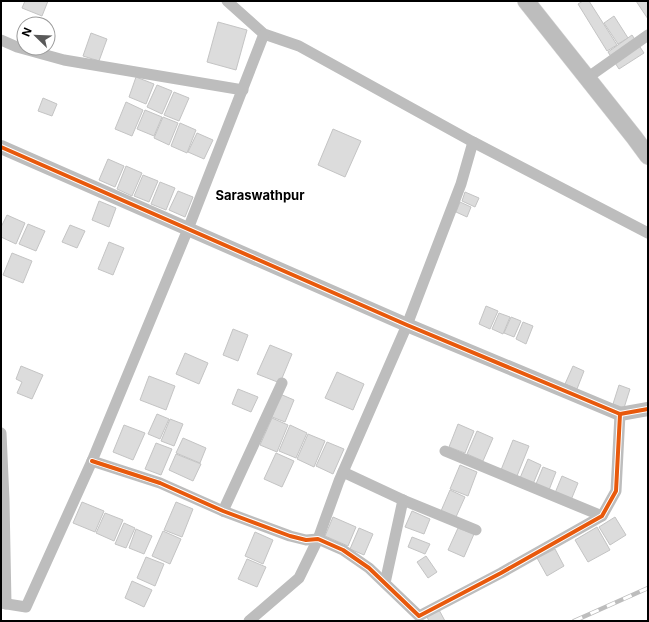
<svg xmlns="http://www.w3.org/2000/svg" width="649" height="622" font-family="Inter,sans-serif">
<style>
.building{fill:#dcdcdc;stroke:#c4c4c4}
.lines{fill:none;stroke-linecap:round;stroke-linejoin:round}
.primary-casing{stroke:#dbdbdb;stroke-width:18}
.minor{stroke:#bdbdbd;stroke-width:11}
.tertiary{stroke:#bdbdbd;stroke-width:14}
.primary{stroke:#bdbdbd;stroke-width:17}
.rail-casing{stroke:#bdbdbd;stroke-width:4.5}
.rail{stroke:#fff;stroke-width:3;stroke-dasharray:9;stroke-linecap:butt}
.cycleway-casing{stroke:#fff;stroke-width:6}
.cycleway{stroke:#e8590c;stroke-width:4}
.labels{text-anchor:middle;stroke-width:4;stroke-linejoin:round;paint-order:stroke}
.neighbourhood-label{font-size:13px;font-weight:bold;fill:#000;stroke:#fff}
</style>
<rect width="100%" height="100%" fill="#fff"/>
<g class="building">
<polygon points="25,1 48,1 42,16 22,8"/>
<polygon points="583,1 589,1 617,45 607,51 578,4"/>
<polygon points="636,1 648,1 648,19"/>
<polygon points="614,16 628,38 618,44 604,23"/>
<polygon points="218,22 247,30 236,70 207,62"/>
<polygon points="91,33 107,39 99,61 83,56"/>
<polygon points="632,35 644,53 619,69 608,52"/>
<polygon points="136,77 154,84 146,104 129,97"/>
<polygon points="157,85 172,91 162,114 147,107"/>
<polygon points="174,92 189,98 179,121 164,115"/>
<polygon points="43,98 57,104 52,116 38,111"/>
<polygon points="126,102 143,110 132,136 115,129"/>
<polygon points="145,110 162,117 154,136 137,129"/>
<polygon points="163,117 178,123 169,145 154,138"/>
<polygon points="180,123 196,130 187,153 171,146"/>
<polygon points="333,129 361,141 345,177 318,165"/>
<polygon points="197,133 213,140 204,159 188,152"/>
<polygon points="108,159 124,166 115,187 99,180"/>
<polygon points="126,166 142,173 132,196 117,189"/>
<polygon points="143,175 158,181 149,202 134,196"/>
<polygon points="160,182 175,188 166,210 151,204"/>
<polygon points="178,191 193,197 185,217 169,210"/>
<polygon points="465,192 479,198 475,207 462,201"/>
<polygon points="99,201 116,208 109,227 92,220"/>
<polygon points="460,202 471,207 467,217 456,212"/>
<polygon points="7,215 25,223 16,244 1,237 1,227"/>
<polygon points="28,224 45,231 36,251 19,244"/>
<polygon points="70,225 85,231 77,248 62,242"/>
<polygon points="109,242 124,248 113,275 98,269"/>
<polygon points="12,253 32,261 23,283 3,275"/>
<polygon points="486,306 498,311 490,329 479,324"/>
<polygon points="499,313 510,317 503,334 492,329"/>
<polygon points="511,317 521,321 514,337 504,333"/>
<polygon points="523,322 533,326 526,344 516,339"/>
<polygon points="233,329 248,335 238,361 223,355"/>
<polygon points="270,345 292,354 280,383 257,374"/>
<polygon points="185,353 208,363 199,384 176,374"/>
<polygon points="21,366 43,375 32,399 17,393 22,382 16,379"/>
<polygon points="573,366 584,371 577,389 565,384"/>
<polygon points="337,372 364,384 353,410 325,398"/>
<polygon points="149,376 175,386 166,410 140,400"/>
<polygon points="619,385 630,389 624,408 613,404"/>
<polygon points="238,389 258,397 251,412 232,404"/>
<polygon points="280,394 294,400 285,422 272,417"/>
<polygon points="157,414 169,419 160,439 148,434"/>
<polygon points="272,418 288,425 277,452 260,445"/>
<polygon points="170,419 183,424 174,446 161,441"/>
<polygon points="458,424 474,431 465,453 449,447"/>
<polygon points="124,425 145,433 133,460 113,452"/>
<polygon points="290,425 307,433 296,458 279,451"/>
<polygon points="477,431 493,438 483,461 467,454"/>
<polygon points="308,434 325,441 314,467 297,459"/>
<polygon points="183,438 206,448 200,463 176,453"/>
<polygon points="513,440 529,446 517,476 501,470"/>
<polygon points="327,442 344,449 333,474 316,466"/>
<polygon points="156,443 172,449 161,475 145,469"/>
<polygon points="276,453 294,461 282,487 264,479"/>
<polygon points="176,454 201,464 193,481 169,470"/>
<polygon points="528,459 541,465 533,484 520,478"/>
<polygon points="460,465 477,472 468,496 450,489"/>
<polygon points="543,467 556,472 549,490 536,484"/>
<polygon points="562,476 578,483 571,500 555,493"/>
<polygon points="450,490 465,497 456,517 441,511"/>
<polygon points="82,502 104,511 95,532 73,523"/>
<polygon points="176,502 193,509 182,537 164,530"/>
<polygon points="412,511 430,519 424,534 405,527"/>
<polygon points="105,513 123,520 114,541 96,533"/>
<polygon points="333,517 356,527 348,546 325,536"/>
<polygon points="615,517 626,535 610,545 599,527"/>
<polygon points="124,523 135,528 126,548 115,544"/>
<polygon points="597,527 610,550 588,562 575,540"/>
<polygon points="359,528 373,534 364,555 350,549"/>
<polygon points="458,528 474,534 464,557 448,550"/>
<polygon points="136,529 152,536 144,554 129,548"/>
<polygon points="163,531 181,539 170,564 152,556"/>
<polygon points="255,532 273,540 263,564 245,556"/>
<polygon points="412,537 430,544 425,554 408,547"/>
<polygon points="555,549 564,566 547,576 537,558"/>
<polygon points="426,556 437,572 428,578 417,562"/>
<polygon points="146,557 164,564 155,586 137,578"/>
<polygon points="247,559 266,567 257,587 238,579"/>
<polygon points="132,581 152,590 144,607 125,598"/>
<polygon points="438,608 445,621 429,621 426,615"/>
</g>
<g class="lines">
<g class="primary-casing">
<polyline id="primary" points="526,1 634,137 648,156"/>
</g>
<g class="minor">
<polyline points="227,1 264,34 299,46 473,142 648,233"/>
<polyline points="1,40 17,47 64,60 243,90"/>
<polyline points="587,78 648,35"/>
<polyline points="1,433 4,500 6,604"/>
<polyline points="445,451 602,516"/>
<polyline points="92,461 160,483 223,511 290,536 306,540 318,539 343,550 369,568 419,616 501,573 602,516 616,491 620,414"/>
<polyline points="343,472 403,500 476,530"/>
<polyline points="223,511 282,383"/>
<polyline points="385,583 403,500"/>
<polyline points="1,603 26,607 92,461 188,229 264,34"/>
<polyline points="249,621 299,578 318,539 339,481 407,325 461,184 473,142"/>
</g>
<polyline class="tertiary" points="1,147 407,325 620,414 648,409"/>
<use href="#primary" class="primary"/>
<g class="rail-casing">
<polyline id="rail" points="574,621 648,588"/>
</g>
<use href="#rail" class="rail"/>
<g class="cycleway-casing">
<g id="cycleway">
<polyline points="1,147 407,325 620,414 648,409"/>
<polyline points="92,461 160,483 223,511 290,536 306,540 318,539 343,550 369,568 419,616 501,573 602,516 616,491 620,414"/>
</g>
</g>
<use href="#cycleway" class="cycleway"/>
</g>
<g class="labels">
<g class="neighbourhood-label">
<text x="260" y="200">Saraswathpur</text>
</g>
</g>
<rect width="649" height="622" fill="none" stroke="#000000" stroke-width="4"/>
<g transform="translate(36 36) rotate(293)"><circle r="19" fill="#ffffff" stroke="#999999"/>
<path d="M0-3L7 15L0 10L-7 15Z" fill="#595959"/>
<text y="-6" font-size="11" font-weight="bold" text-anchor="middle" fill="#000000">N</text>
</g>
</svg>
